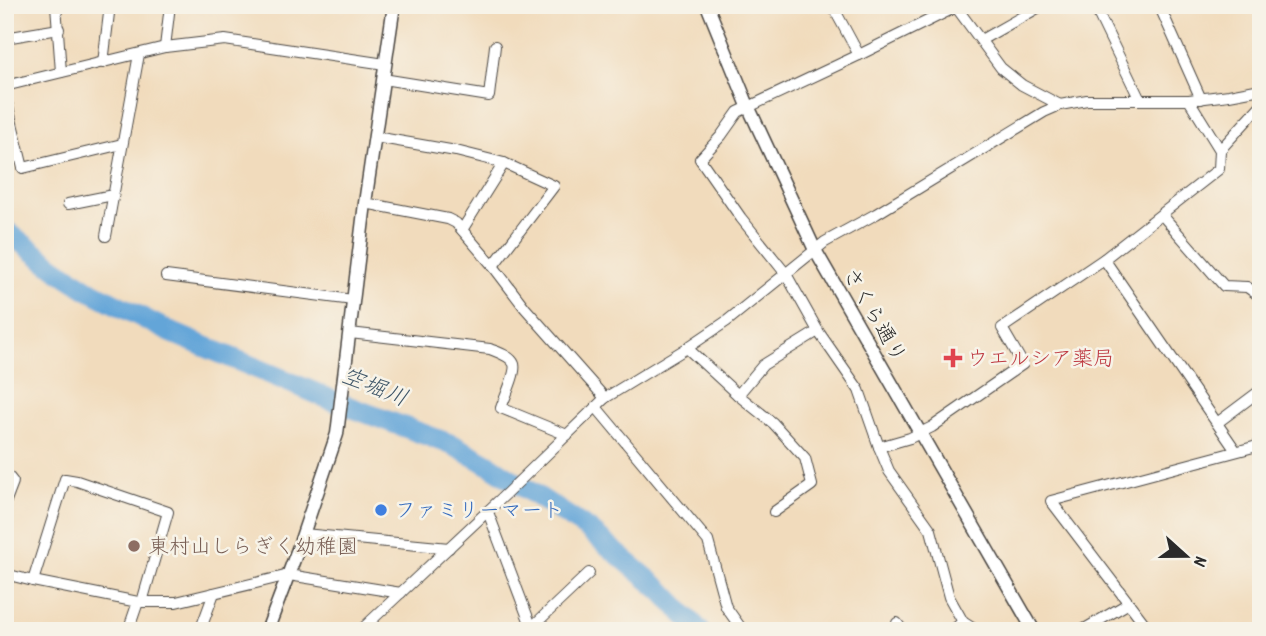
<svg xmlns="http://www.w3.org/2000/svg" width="1266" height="636" font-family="Dekko,'Klee One',sans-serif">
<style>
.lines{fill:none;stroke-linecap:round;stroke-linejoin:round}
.river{stroke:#64a5d8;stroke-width:21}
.minor-casing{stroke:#494541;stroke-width:12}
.tertiary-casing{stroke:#494541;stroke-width:15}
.minor{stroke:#fff;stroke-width:10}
.tertiary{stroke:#fff;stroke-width:12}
.health-dot{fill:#e0444e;stroke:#f7f3e8;stroke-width:2.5}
.shop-dot{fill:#3f7fe0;stroke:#f7f3e8;stroke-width:2.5}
.education-dot{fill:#8d6e63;stroke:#f7f3e8;stroke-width:2.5}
.labels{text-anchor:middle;stroke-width:5;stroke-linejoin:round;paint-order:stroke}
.street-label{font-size:21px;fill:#2b2b2b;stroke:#f7f3e8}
.health-label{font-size:21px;fill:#be3a42;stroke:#f7f3e8;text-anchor:start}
.shop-label{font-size:21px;fill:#366cbe;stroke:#f7f3e8;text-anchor:start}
.education-label{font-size:21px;fill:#785e54;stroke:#f7f3e8;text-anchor:start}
.water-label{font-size:23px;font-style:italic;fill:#3f5668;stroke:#f7f3e8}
</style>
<rect width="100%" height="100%" fill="#f7f3e8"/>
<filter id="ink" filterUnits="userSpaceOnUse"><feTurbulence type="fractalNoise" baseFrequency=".0143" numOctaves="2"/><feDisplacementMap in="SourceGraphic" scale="14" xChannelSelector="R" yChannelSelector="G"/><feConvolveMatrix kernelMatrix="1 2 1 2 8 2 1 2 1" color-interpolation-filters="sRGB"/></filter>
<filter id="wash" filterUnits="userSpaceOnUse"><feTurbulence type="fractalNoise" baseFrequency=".00686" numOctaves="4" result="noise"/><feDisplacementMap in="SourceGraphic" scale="28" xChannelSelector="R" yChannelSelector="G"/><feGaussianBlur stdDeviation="1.57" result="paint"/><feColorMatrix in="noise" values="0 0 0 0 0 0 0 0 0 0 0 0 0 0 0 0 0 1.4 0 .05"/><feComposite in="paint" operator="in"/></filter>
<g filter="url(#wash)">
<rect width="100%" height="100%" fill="#f1dbbc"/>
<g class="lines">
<polyline class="river" points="5,230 55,268 87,289 168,331 339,403 453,445 491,466 589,530 662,591 700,631"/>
</g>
</g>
<g filter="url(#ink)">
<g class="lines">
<g class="minor-casing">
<g id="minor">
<polyline points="56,5 61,72"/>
<polyline points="832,5 859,55"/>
<polyline points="960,5 859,55 738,112 721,136 700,159 741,218 786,274 818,331 859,390 879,447 889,471 931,530 949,597 963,622 977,631"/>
<polyline points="1094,5 1140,100"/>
<polyline points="1159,5 1201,99"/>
<polyline points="956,7 1001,68 1022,85 1060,105"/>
<polyline points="5,38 59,29"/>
<polyline points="981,40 1043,5"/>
<polyline points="165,47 170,5"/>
<polyline points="103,63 110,5"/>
<polyline points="383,79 489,96 495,46"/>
<polyline points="5,86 165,47 225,40 385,64"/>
<polyline points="5,95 23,168 122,144"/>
<polyline points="375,137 456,151 504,163 554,186 493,266"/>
<polyline points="1220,150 1261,105"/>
<polyline points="365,203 448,219 456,223 493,266 525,308 605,398"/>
<polyline points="68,204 113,195"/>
<polyline points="1162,215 1224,286 1247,287 1261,297"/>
<polyline points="462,230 504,163"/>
<polyline points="106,236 139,54"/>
<polyline points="1104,259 1236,451"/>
<polyline points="166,276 353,300"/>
<path d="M 350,333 L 490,349 C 497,352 511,356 514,364 C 517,372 504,399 501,408 L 567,435"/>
<polyline points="687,348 738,395 773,423 805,458 812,485 774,512"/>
<polyline points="738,395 763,365 818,331"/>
<polyline points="596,407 708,541 726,607 743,631"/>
<polyline points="1217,423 1261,390"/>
<polyline points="879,447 910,438 932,427 1023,364 1002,328 1104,259 1219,169 1220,150 1189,100"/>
<polyline points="5,472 13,482 5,503"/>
<polyline points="488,512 533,631"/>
<polyline points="304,534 449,548"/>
<polyline points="5,574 33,581 138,602 176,602 289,575 401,593"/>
<polyline points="33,581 65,479 77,481 168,512 142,602"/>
<polyline points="5,587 10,575"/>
<polyline points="897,623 903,631"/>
<polyline points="128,631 138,602"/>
<polyline points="200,631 214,593"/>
<polyline points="360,631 507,493 605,398 687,348 727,321 825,242 876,214 1044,112 1060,105 1087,100 1189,100 1229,95 1261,89"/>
<polyline points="521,631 532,627 589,573"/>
<polyline points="951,631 963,622"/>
<polyline points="1081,631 1129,603"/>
<polyline points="1150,631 1051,501 1261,445"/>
</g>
</g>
<g class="tertiary-casing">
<g id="tertiary">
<polyline points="707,5 748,106 815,250 1034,631"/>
<polyline points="267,631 298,549 337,434 365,203 394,5"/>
</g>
</g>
<use href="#minor" class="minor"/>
<use href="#tertiary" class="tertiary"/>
</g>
</g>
<path class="health-dot" d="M949.5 347.5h7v7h7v7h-7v7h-7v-7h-7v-7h7z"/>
<circle class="shop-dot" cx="381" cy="510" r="7"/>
<circle class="education-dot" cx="134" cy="546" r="7"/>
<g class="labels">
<g class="street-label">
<text transform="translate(875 315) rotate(60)" y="7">さくら通り</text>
</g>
<g class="health-label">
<text x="967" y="365">ウエルシア薬局</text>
</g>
<g class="shop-label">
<text x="395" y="517">ファミリーマート</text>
</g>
<g class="education-label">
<text x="148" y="553">東村山しらぎく幼稚園</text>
</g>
<g class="water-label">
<text transform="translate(375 386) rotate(22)" y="8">空堀川</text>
</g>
</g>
<rect width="1266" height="636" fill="none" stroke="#f7f3e8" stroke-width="28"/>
<g transform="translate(1186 556) rotate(111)" stroke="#f7f3e8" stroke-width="5" paint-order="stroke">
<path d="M0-5L12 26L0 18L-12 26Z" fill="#2b2b2b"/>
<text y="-10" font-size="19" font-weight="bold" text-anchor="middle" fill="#2b2b2b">N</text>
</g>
</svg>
